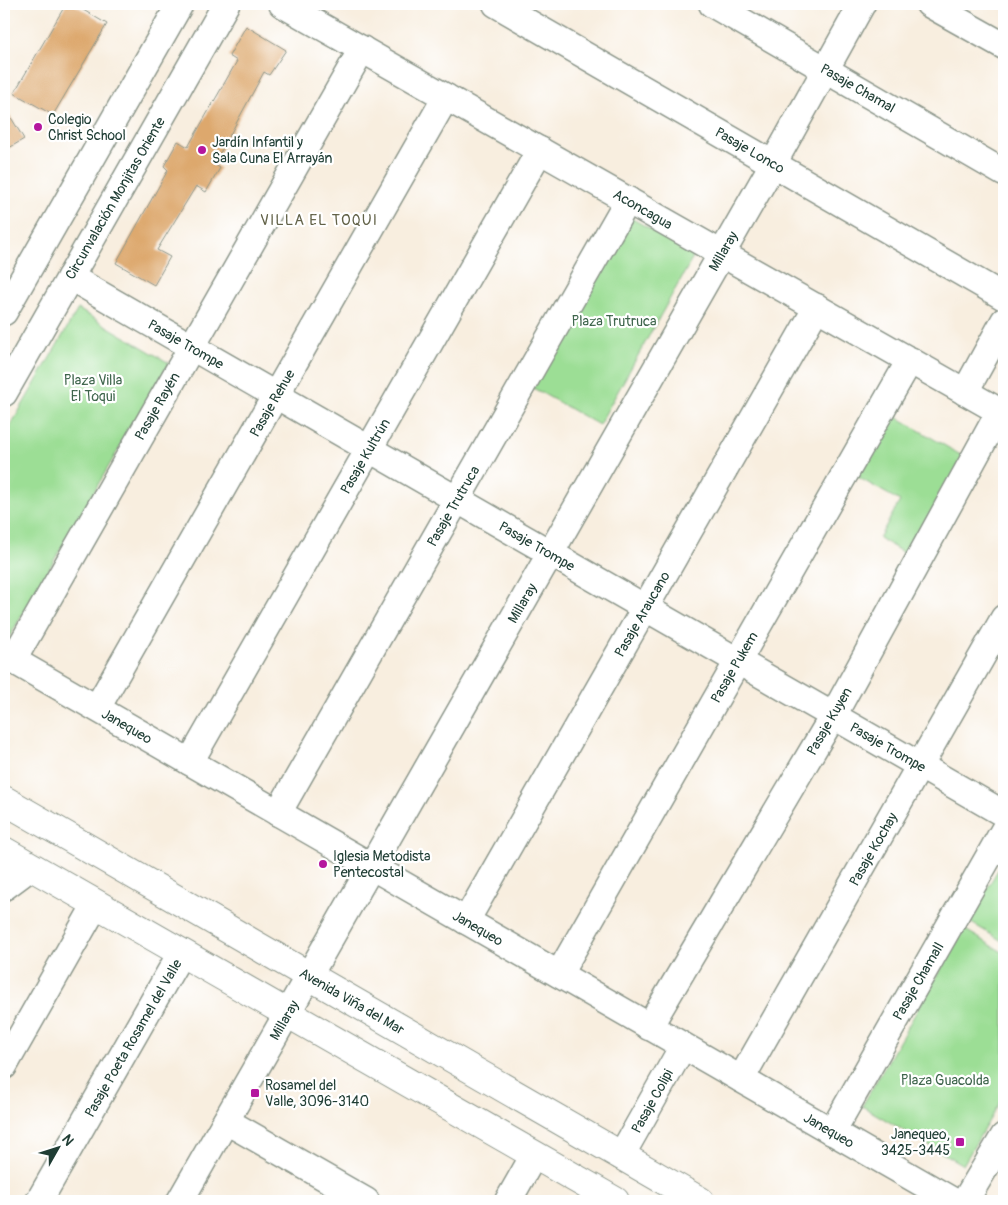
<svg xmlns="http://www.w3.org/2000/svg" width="1008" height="1205" font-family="Pangolin,sans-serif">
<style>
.green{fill:#9cde95;stroke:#5e8e64}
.building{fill:#dda86d}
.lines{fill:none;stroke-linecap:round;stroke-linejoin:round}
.minor-casing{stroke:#8c968a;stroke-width:29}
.major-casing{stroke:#8c968a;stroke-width:30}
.minor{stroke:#fff;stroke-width:26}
.major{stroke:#fff;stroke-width:28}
.poi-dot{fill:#b5179e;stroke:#fff;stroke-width:2}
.labels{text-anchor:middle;stroke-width:4.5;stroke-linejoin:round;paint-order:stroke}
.street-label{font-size:14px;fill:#1f3d34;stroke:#fff}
.poi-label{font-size:14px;fill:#1f3d34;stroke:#fff;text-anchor:start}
.park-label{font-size:14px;fill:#3e654c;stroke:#fff}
.neighbourhood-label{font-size:15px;letter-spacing:1px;fill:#626248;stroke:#fff}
</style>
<rect width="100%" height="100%" fill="#fff"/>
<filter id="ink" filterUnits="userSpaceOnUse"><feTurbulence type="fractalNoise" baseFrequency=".02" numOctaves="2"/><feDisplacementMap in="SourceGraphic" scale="10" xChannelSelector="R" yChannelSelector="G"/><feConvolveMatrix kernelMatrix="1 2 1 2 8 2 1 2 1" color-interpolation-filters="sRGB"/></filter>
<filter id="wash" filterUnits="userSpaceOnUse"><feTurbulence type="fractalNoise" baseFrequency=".0096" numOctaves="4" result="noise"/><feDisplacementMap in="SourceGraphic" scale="20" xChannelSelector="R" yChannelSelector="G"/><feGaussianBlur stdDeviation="1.12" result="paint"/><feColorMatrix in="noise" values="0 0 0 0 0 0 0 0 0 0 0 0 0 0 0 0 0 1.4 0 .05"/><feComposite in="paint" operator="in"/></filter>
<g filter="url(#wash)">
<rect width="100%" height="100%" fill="#f8eedf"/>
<g class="green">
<polygon points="629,217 695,254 599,425 533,388"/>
<polygon points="78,309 169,363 7,641 4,640 4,437"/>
<polygon points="890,413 964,457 907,555 879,538 900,501 854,475"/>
<polygon points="999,868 1004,871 1004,942 968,921"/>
<polygon points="964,929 1004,953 1004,1095 963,1165 862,1106"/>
</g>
<g id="blocks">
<g class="building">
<polygon points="66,4 73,4 107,24 53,115 14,93"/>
<polygon points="246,26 286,50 269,75 264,72 214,164 220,168 206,192 196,186 157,250 170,257 154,285 116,263 168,170 164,166 178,141 188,147 237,61 229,56"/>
<polygon points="4,106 24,139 4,151"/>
</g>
</g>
</g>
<g filter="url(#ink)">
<use href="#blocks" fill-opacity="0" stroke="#8c968a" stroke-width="1"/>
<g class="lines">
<g class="minor-casing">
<g id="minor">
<polyline points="282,4 1004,414"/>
<polyline points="496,4 1004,297"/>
<polyline points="712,4 1004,173"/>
<polyline points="929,4 1004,46"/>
<polyline points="70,277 1004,814"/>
<polyline points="4,312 180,4"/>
<polyline points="965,392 1004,321"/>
<polyline points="4,393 226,4"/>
<polyline points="4,655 953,1201"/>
<polyline points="13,660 362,49"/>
<polyline points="97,708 446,97"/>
<polyline points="190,762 540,150"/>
<polyline points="278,813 628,200"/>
<polyline points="4,887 31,867"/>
<polyline points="466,921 817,307"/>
<polyline points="559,974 910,360"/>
<polyline points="649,1027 833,716 1000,411"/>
<polyline points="4,1066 96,904"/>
<polyline points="741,1079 1004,618"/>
<polyline points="226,1121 366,1201"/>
<polyline points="832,1132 1004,830"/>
<polyline points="621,1156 683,1046"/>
<polyline points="39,1201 181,953"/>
<polyline points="180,1201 773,164 862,4"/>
<polyline points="508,1201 534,1155"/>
<polyline points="965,1201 1004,1136"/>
</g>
</g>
<g class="major-casing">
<g id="major">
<polyline points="4,800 700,1201"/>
<polyline points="4,851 615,1201"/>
</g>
</g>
<use href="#minor" class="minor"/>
<use href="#major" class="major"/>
</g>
</g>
<g class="poi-dot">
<circle cx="38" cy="127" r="5"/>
<circle cx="202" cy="150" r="5"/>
<circle cx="323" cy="864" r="5"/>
<rect x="250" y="1088" width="10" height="10" rx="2.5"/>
<rect x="955" y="1137" width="10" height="10" rx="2.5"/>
</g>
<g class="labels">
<g class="street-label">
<text transform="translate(858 88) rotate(30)" y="5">Pasaje Chamal</text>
<text transform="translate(750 150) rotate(30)" y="5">Pasaje Lonco</text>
<text transform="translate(115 198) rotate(-60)" y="5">Circunvalación Monjitas Oriente</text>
<text transform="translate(643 209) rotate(30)" y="5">Aconcagua</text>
<text transform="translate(723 251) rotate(-60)" y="5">Millaray</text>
<text transform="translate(186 344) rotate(30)" y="5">Pasaje Trompe</text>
<text transform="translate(272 403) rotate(-60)" y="5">Pasaje Rehue</text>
<text transform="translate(157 406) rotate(-60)" y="5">Pasaje Rayén</text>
<text transform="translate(365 456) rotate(-60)" y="5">Pasaje Kultrún</text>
<text transform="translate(453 506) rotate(-60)" y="5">Pasaje Trutruca</text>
<text transform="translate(537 546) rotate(30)" y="5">Pasaje Trompe</text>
<text transform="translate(522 603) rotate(-60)" y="5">Millaray</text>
<text transform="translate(642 614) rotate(-60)" y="5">Pasaje Araucano</text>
<text transform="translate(734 667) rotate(-60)" y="5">Pasaje Pukem</text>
<text transform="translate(829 721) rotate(-60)" y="5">Pasaje Kuyen</text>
<text transform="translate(127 726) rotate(30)" y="5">Janequeo</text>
<text transform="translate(888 747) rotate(30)" y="5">Pasaje Trompe</text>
<text transform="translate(873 849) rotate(-60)" y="5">Pasaje Kochay</text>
<text transform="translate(478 928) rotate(30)" y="5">Janequeo</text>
<text transform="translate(918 981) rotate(-60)" y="5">Pasaje Chamall</text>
<text transform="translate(352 1001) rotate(30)" y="5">Avenida Viña del Mar</text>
<text transform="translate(284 1020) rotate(-60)" y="5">Millaray</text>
<text transform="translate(133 1038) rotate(-60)" y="5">Pasaje Poeta Rosamel del Valle</text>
<text transform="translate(652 1101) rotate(-61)" y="5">Pasaje Colipi</text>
<text transform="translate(829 1130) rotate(30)" y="5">Janequeo</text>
</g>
<g class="poi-label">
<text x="48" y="124">Colegio<tspan x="48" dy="16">Christ School</tspan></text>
<text x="212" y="147">Jardín Infantil y<tspan x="212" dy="16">Sala Cuna El Arrayán</tspan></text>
<text x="333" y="861">Iglesia Metodista<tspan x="333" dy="16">Pentecostal</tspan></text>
<text x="265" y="1090">Rosamel del<tspan x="265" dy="16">Valle, 3096-3140</tspan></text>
<text x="950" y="1139" text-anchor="end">Janequeo,<tspan x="950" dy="16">3425-3445</tspan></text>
</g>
<g class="park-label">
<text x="614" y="326">Plaza Trutruca</text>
<text x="93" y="385">Plaza Villa<tspan x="93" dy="16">El Toqui</tspan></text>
<text x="945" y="1085">Plaza Guacolda</text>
</g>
<g class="neighbourhood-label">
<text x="319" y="225">VILLA EL TOQUI</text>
</g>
</g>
<rect width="1008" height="1205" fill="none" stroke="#fff" stroke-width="20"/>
<g transform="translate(58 1148) rotate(51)" stroke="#ffffff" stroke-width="4" paint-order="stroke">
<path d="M0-4L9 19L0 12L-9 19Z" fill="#1f3d34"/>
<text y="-8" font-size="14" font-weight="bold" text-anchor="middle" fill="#1f3d34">N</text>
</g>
</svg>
